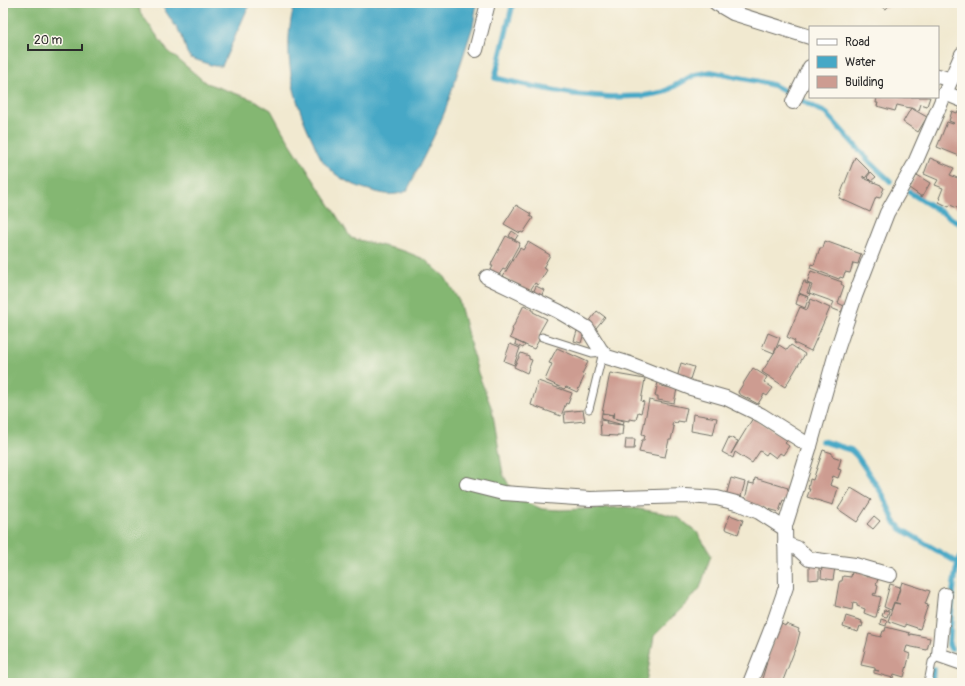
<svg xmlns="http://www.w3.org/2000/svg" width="965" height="686" font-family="Pangolin,sans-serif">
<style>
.forest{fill:#84b772;stroke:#58714e}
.water{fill:#46a8c6;stroke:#386a78}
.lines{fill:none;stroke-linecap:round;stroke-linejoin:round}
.stream{stroke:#46a8c6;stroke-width:5.5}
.building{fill:#cd9c91}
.service-casing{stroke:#706e65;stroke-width:9}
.minor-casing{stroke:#706e65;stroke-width:16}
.service{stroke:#fff;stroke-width:7}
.minor{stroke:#fff;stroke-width:14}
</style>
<rect width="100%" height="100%" fill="#fbf7ec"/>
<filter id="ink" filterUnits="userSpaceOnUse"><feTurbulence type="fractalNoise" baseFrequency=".025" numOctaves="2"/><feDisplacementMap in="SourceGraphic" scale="8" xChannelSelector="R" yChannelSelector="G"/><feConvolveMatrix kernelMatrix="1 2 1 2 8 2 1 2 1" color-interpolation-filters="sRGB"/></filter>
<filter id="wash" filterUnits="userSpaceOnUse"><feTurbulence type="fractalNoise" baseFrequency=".012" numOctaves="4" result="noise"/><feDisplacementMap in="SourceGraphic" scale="16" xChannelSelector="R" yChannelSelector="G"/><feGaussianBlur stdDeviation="0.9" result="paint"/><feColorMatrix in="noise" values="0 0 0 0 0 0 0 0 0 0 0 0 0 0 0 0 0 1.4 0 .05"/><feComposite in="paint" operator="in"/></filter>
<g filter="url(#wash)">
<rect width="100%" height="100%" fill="#f1e9d0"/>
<polygon class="forest" points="3,3 139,3 140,12 167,50 206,83 254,100 271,110 283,132 351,238 404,251 424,259 445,277 459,301 478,373 492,409 503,474 512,491 528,503 542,509 560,510 627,507 663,513 679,518 697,532 711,555 700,588 689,601 654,636 646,683 3,683"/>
<g class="water">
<polygon points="160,3 250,3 222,66 214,66 191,58 187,53 182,36"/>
<path d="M 295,3 L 477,3 L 473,26 L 445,111 L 437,130 L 407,191 C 393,197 383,194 369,190 C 354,186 337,178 327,166 C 320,159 316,148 312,139 C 292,98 281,48 295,3 Z"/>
</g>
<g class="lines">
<g class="stream">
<polyline points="513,3 495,78 536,87 574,94 610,97 643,96 664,92 694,75 711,72 756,81 773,85 827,114 870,162 890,181"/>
<polyline points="909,192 962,225"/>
<polyline points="822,441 851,450 857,456 883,495 894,521 901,529 958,563"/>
<path d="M 951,649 L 949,645 C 951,628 952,566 962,555"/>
<polyline points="932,683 933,669"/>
</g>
</g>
<g id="blocks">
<g class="building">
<polygon points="877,3 891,3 886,9"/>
<polygon points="877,97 930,97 927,106 921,104 919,110 897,105 895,111 877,106 878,103 876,103"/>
<polygon points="911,108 927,117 918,132 903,122"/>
<polygon points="960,108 962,109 962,157 937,147 947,122 953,124 954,123 949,121 952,111 957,113"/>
<polygon points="855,157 870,172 865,178 863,176 863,178 881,185 881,186 884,188 880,198 876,197 870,212 839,198"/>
<polygon points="930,158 954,168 950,175 960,179 961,175 962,176 962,210 950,205 949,207 939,202 940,199 939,198 943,188 935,185 938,180 924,174"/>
<polygon points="871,172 876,177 871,181 867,177"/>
<polygon points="917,175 930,183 922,197 909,188"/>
<polygon points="516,205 531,214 530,216 533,218 523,233 521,232 520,233 504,224"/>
<polygon points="512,231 518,235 515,240 509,236"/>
<polygon points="506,236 520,243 505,270 503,269 498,276 490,272 493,266 491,266 492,262"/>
<polygon points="825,241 861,254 858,264 853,263 850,273 845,272 843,278 840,277 839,279 810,268 811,264 814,265 820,248 823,248"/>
<polygon points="528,242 550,255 543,268 547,270 538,285 535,283 529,292 503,276 520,248 523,250"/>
<polygon points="811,271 842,282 841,284 844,286 838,303 844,306 841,312 831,308 834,302 809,293 812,285 807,283"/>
<polygon points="804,281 806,281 805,283 810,285 807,293 810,294 808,297 799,293"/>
<polygon points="536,286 544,290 541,297 533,293"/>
<polygon points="799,294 809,297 805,308 796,304"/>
<polygon points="811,299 830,308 811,351 794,343 795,341 787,337 800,307 807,310"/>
<polygon points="524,305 533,310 533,312 547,319 539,333 540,334 538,339 539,340 534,349 510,338 513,330 512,329"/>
<polygon points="597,311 605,317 596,328 589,322"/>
<polygon points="577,331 584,333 581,343 574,341"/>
<polygon points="768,333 780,338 774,353 762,348"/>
<polygon points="516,341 525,345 523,348 515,344"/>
<polygon points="510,344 520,348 514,365 504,361"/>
<polygon points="779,345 787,350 791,345 805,354 785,387 762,372"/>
<polygon points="557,348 588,362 582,374 585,375 577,392 566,387 564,389 545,380 552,364 549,363"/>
<polygon points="521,353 529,356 529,359 532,360 527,373 514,367"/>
<polygon points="681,363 694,367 689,382 677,378"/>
<polygon points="753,368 767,377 764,382 773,388 767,396 764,394 758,404 739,394 738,392"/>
<polygon points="610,373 645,379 641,401 644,402 641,413 638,412 636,420 629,419 629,421 613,418 614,412 613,415 602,413"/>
<polygon points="538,381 572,393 568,404 566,403 561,416 531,405"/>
<polygon points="658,382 661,383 661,386 677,389 674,403 658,400 658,396 655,396"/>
<polygon points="649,400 687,408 684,422 678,421 677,423 673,422 672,426 674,427 671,440 669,440 665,457 639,452 642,440 644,440 645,435 642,434"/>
<polygon points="583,410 585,421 565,423 564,412"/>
<polygon points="602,413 613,415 612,418 624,421 623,425 601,419"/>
<polygon points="693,414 717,418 713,435 691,431"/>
<polygon points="753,418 788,440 785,443 789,446 783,455 780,453 776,458 768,452 766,455 760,451 752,463 735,452 733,458 722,452 729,437 738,441 731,454"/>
<polygon points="600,420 607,421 606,423 623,425 622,435 617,435 617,436 601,435"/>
<polygon points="626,439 635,439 634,449 625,449"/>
<polygon points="823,450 832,453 832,456 841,459 838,469 841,470 838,478 833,476 830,485 838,488 833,505 807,497 810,489 808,489 810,479 813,480"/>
<polygon points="731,478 745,482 740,500 726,496"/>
<polygon points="755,478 788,488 787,489 790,490 787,501 783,500 779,512 748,503 745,499 749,483 754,484"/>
<polygon points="851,488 871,500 857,522 838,509"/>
<polygon points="730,515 743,520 738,534 725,529"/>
<polygon points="874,516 880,521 873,529 867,524"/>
<polygon points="819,565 819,579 809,580 809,566"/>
<polygon points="822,566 835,567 833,580 821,578"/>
<polygon points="856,570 863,572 863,575 868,577 869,574 879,576 876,585 878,586 876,594 874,593 873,595 881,597 876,617 874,617 864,613 865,609 857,606 857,603 853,602 852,610 835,606 839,583 840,581 842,581 843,576 851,577 852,572 855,573"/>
<polygon points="902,582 930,591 925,604 928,605 920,629 905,624 905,627 888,621 894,603 900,604 894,602 891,610 884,607 890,584 900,587 896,601"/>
<polygon points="884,610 889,611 887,617 882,616"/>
<polygon points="846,616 862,621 861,623 863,623 862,627 860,626 858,632 843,627"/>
<polygon points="881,619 887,621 886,626 880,624"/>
<polygon points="780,623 785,626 786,624 799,629 798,631 800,632 797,644 782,683 770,679 769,681 762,679 767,662 765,661"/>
<polygon points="886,627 910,633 909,635 911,635 911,634 930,638 927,650 907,646 905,652 910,654 904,677 894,674 893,678 874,673 874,670 879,671 875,670 875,668 861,665 869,634 881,637 883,631 885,631"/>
</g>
</g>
</g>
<g filter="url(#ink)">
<use href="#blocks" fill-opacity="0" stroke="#706e65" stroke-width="1"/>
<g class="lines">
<g class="service-casing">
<g id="service">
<polyline points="542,337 592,353 603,352 589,409"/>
<polyline points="928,683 932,662 939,655"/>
</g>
</g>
<g class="minor-casing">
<g id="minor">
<polyline points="716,3 733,13 810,37"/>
<polyline points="476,50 488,3"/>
<polyline points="938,76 951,80"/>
<polyline points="945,93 962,100"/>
<polyline points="793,102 810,67"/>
<polyline points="487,277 558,311 587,328 600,349 607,357 630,364 691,388 726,398 761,415 810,446"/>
<polyline points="467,484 503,493 590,499 686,496 717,498 740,504 759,512 785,529"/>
<polyline points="785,544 797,548 809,559 855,565 890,575"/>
<polyline points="945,595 939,655 962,663"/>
<polyline points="750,683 774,622 786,587 785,526 810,446 836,353 855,296 887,213 914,165 962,54"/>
</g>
</g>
<use href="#service" class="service"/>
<use href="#minor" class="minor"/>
</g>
</g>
<rect width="965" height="686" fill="none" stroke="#fbf7ec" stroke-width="16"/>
<rect x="809" y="26" width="130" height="72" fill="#fbf7ec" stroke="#a8a59f"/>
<rect x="817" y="39" width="20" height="6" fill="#ffffff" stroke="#a8a59f"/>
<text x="845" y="46" font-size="12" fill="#2b2b2b">Road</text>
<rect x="817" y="56" width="20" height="12" fill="#46a8c6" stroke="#a8a59f"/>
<text x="845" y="66" font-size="12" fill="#2b2b2b">Water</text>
<rect x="817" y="76" width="20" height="12" fill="#cd9c91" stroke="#a8a59f"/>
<text x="845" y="86" font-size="12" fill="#2b2b2b">Building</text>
<path d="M28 44v6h54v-6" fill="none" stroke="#2b2b2b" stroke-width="2"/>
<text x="34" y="44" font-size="12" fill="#2b2b2b" stroke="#fbf7ec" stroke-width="3" paint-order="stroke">20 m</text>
</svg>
